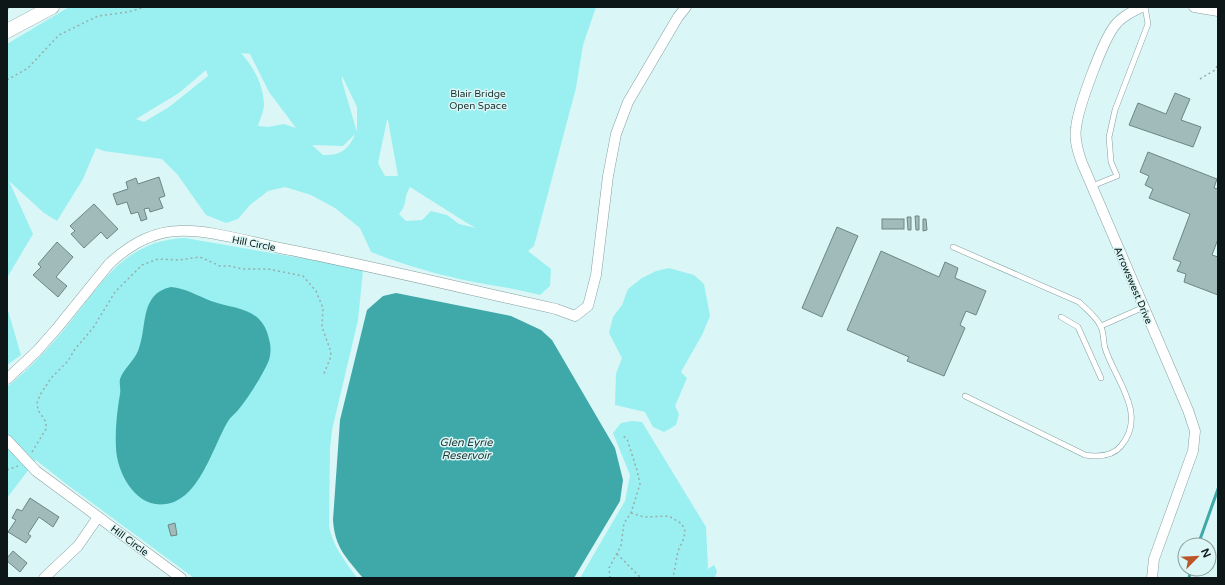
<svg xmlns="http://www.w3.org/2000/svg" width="1225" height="585" font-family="'Varela Round',sans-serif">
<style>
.green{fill:#9af0f0;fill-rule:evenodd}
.water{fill:#3fa8a8}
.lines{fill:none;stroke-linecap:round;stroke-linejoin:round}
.stream{stroke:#3fa8a8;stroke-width:3}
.building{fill:#a1bbbb;stroke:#6d8685}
.service-casing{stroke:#869f9f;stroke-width:6}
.minor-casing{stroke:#869f9f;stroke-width:11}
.secondary-casing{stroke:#869f9f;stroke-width:15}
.path{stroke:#97acac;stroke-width:1.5;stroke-dasharray:2 3;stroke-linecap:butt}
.service{stroke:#fff;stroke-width:5}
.minor{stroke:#fff;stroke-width:10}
.secondary{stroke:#fff;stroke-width:14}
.labels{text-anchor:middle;stroke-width:3;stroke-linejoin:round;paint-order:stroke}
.park-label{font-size:10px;fill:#182f2f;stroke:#dbf6f6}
.street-label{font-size:10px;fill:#0e1717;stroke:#dbf6f6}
.water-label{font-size:11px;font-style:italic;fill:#213838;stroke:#dbf6f6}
</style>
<rect width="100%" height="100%" fill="#dbf6f6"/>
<g class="green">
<path d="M 69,7 L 596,7 L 583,45 L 576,88 L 534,246 L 528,251 L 551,269 L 550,286 L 540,295 C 518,289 496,286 474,282 C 439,275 404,265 371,252 L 360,228 L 335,208 L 311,195 L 285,187 L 268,191 L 250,205 L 238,219 L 226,223 L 206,215 L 177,174 L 162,159 L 104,151 L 96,148 L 83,179 L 57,221 L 44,213 L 9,181 L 33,234 L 8,276 L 7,295 L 7,44 ZM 241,53 L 250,54 L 269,92 L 296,128 L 284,124 L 268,127 L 258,126 C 260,119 264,111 264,104 C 263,85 254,67 241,53 ZM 206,70 L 208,76 L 169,107 L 144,122 L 136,119 L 179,93 ZM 342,76 L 357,107 L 357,132 L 342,81 ZM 387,120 L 388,120 L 398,176 L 385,176 L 378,163 ZM 355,134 C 349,150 339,156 323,155 L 312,145 L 343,146 ZM 410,187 L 467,223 L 476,228 L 459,224 L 447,215 L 431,211 L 422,220 L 406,221 L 399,214 C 408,204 403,198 410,187 Z"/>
<path d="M 185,238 L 335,264 L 363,271 L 358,320 L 332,430 L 330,449 L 329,526 C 333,547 345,561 357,578 L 194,578 L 65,483 L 36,460 L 7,498 L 7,387 C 29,369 49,348 67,326 C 101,284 125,240 185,238 Z"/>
<polygon points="669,268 694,275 704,284 710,316 702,335 681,372 687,378 675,406 679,414 676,425 664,432 653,427 645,412 615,405 616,374 622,358 609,333 613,317 622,305 628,289 642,278 656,271"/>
<polygon points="7,307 21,355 7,365"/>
<polygon points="632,421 642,422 706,527 708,569 714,565 717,571 715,578 580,578 625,501 630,475 613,433 621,423"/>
</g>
<g class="water">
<path d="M 171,287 C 185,288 198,296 211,301 C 237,310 262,307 269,339 C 271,345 271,354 269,360 C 263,375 249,396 239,409 C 235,414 230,417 227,423 C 213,447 199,500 166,504 C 136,509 117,473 116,448 C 115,429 117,412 120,394 C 121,389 119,383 120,379 C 124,368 134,361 138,351 C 148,326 139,294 171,287 Z"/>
<path d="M 396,293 L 511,316 L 541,330 L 552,340 L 615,448 L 623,480 L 620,501 L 574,578 L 363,578 C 346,557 335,548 333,520 L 340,420 L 367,310 L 383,296 Z"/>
</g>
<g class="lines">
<g class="stream">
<polyline points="1198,545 1218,489"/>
<polyline points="1189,578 1191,569"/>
</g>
</g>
<g class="building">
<polygon points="1175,93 1190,99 1181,120 1201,127 1193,147 1129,125 1138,103 1166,114"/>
<polygon points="1148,152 1217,179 1214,188 1218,189 1218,239 1212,255 1218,257 1218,295 1184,282 1186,274 1177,271 1181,262 1173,259 1190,214 1149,198 1153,189 1145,185 1149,176 1140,172"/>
<polygon points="159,177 165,196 159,198 163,208 150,212 149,208 144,209 147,219 141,221 138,212 131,214 127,202 117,205 113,194 128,189 126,182 136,178 138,184"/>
<polygon points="94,204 118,229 107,239 101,232 84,248 71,234 75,231 70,226"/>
<polygon points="915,216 919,216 919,230 916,230"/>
<polygon points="907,217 911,217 911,230 908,230"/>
<rect x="882" y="219" width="22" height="10"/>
<polygon points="923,219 926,219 927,230 923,231"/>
<polygon points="837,227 858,236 822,317 802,308"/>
<polygon points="57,242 73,257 56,277 67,286 58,297 33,275 41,267 38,264"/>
<polygon points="881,251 939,277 945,262 958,268 955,278 986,291 976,315 966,311 960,325 965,328 944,376 907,361 909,357 847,330"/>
<polygon points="30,498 59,517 53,527 39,517 28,534 31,536 26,543 8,532 16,520 12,518 17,509 22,511"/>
<polygon points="175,523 177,535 171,536 168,525"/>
<polygon points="13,551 27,563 20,572 7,561 7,558"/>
</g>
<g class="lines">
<g class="service-casing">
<g id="service">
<polyline points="1092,186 1117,176 1111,162 1109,137 1115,110 1148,24 1145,7"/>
<path d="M 953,247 L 1079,302 C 1086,309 1097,317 1101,327 C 1104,333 1103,341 1105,348 C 1115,380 1148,414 1121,446 C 1112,457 1098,457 1085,455 L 965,396"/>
<polyline points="1061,317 1078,327 1101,378"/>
<polyline points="1101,326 1144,307"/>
</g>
</g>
<g class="minor-casing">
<g id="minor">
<path d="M 1142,7 C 1133,11 1123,16 1117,23 C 1104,36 1078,108 1076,128 C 1074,140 1078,152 1082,163 L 1188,410 L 1195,431 L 1193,451 L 1154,559 L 1152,578"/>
<polyline points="1194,7 1218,11"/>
<path d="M 7,379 L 37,351 L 58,327 L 109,264 C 128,246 151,232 178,231 C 208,229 254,243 285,249 C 376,267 466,289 556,309 L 575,316 L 588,306 L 596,275 L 608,176 L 616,134 L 628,102 L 678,17 L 686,7"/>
<polyline points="7,440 36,471 181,578"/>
<polyline points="44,578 78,546 98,517"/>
</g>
</g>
<g class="secondary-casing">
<polyline id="secondary" points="7,31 52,7"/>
</g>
<g class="path">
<polyline points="7,9 12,7"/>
<polyline points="1200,79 1215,70 1218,64"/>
<polyline points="7,80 28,68 59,35 98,16 128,12 145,7"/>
<polyline points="32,452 46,429 46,422 38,410 37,403 40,395 51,378 68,361 75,349 93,328 115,292 142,265 158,259 179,260 200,257 220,266 229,266 243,269 268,269 303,276 316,291 323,308 322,327 331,352 330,359 323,376"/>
<polyline points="7,470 18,466"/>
<polyline points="631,513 644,517 669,516 682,524 685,531 684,538 678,551 673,578"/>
<polyline points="617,554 641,578"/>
<polyline points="610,578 609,568 621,546 624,523 631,513 640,484 637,470 627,439 623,436"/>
</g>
<use href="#service" class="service"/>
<use href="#minor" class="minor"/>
<use href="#secondary" class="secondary"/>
</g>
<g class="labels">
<g class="park-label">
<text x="478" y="97">Blair Bridge<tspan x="478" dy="12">Open Space</tspan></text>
</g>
<g class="street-label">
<text transform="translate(254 243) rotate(11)" y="4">Hill Circle</text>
<text transform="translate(1134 285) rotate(67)" y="4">Arrowswest Drive</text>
<text transform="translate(130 540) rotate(37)" y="4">Hill Circle</text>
</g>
<g class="water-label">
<text x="466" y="446">Glen Eyrie<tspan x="466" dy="13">Reservoir</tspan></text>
</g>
</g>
<rect width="1225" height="585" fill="none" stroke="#0e1717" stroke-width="16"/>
<g transform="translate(1197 557) rotate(66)"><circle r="19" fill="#dbf6f6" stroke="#899d9d"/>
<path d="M0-3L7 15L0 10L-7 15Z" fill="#bc5629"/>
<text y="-6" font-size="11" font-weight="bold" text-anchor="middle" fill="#0e1717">N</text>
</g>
</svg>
